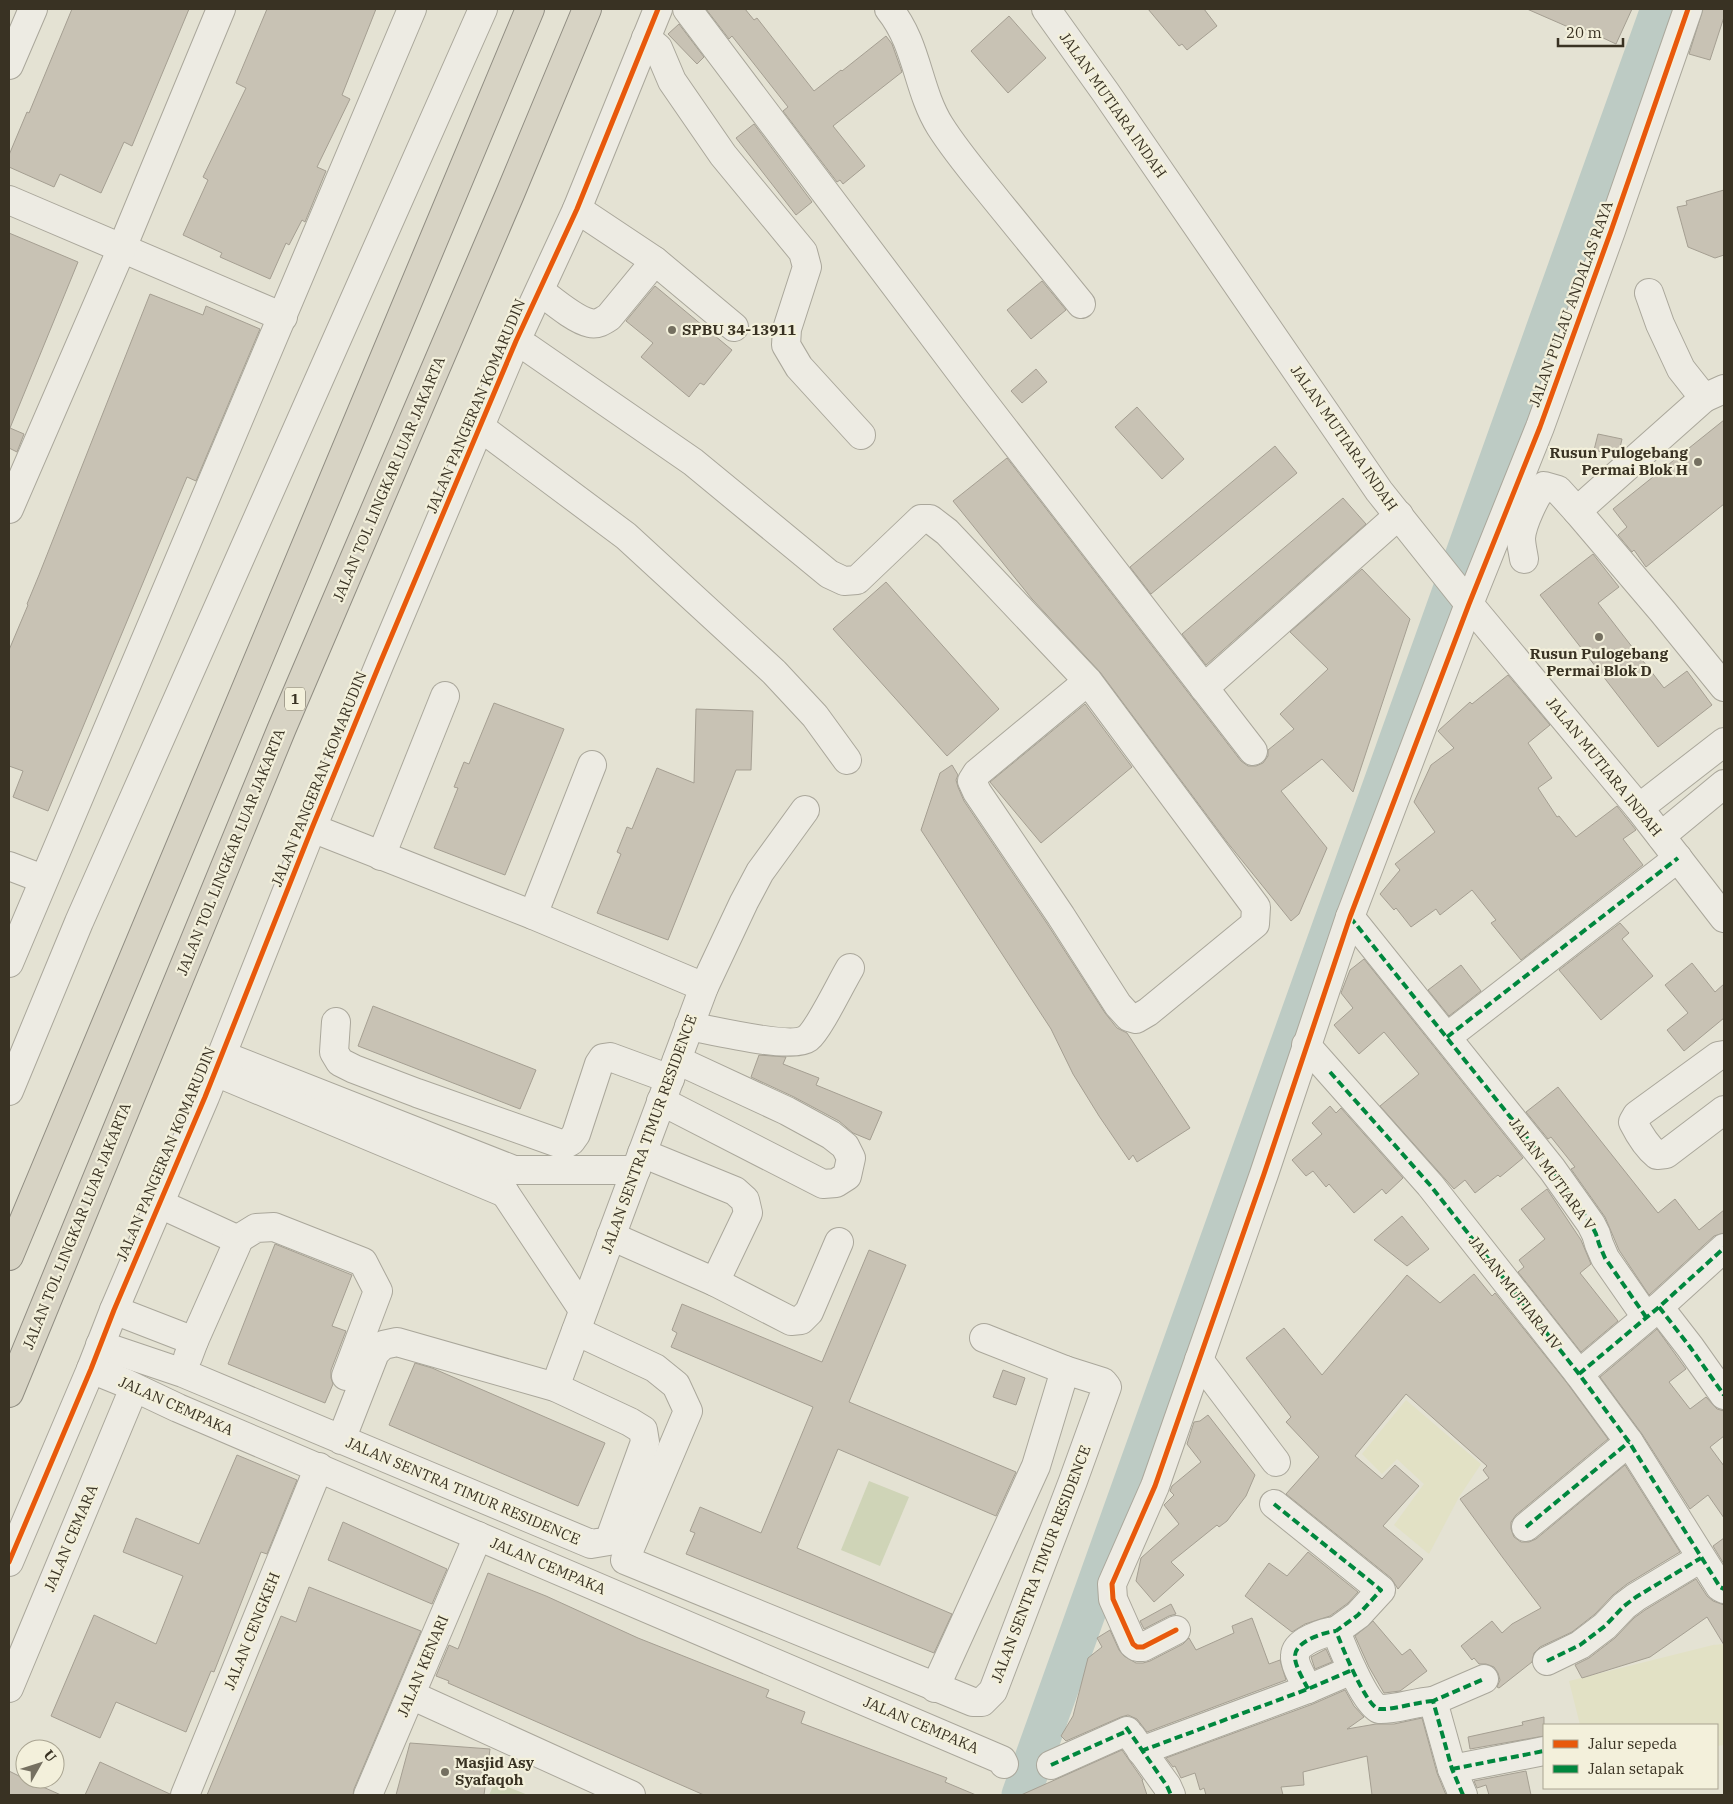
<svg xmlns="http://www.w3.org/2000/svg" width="1733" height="1804" font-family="'IBM Plex Serif',serif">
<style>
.farmland{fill:#e2e1c5}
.green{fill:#cfd4b7}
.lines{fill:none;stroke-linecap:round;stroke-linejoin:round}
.river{stroke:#bdcbc4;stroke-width:39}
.building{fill:#c8c2b4;stroke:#a59f92}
.minor-casing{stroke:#aaa79b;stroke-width:30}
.highway-casing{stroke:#908d82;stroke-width:30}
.minor{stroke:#edebe3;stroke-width:28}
.highway{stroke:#d7d3c4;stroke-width:28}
.quiet{stroke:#00873e;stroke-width:4;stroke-dasharray:8 4;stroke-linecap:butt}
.cycleway-casing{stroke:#f3f0db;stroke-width:8}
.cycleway{stroke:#e8590c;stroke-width:5}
.poi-dot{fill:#757061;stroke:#f3f0db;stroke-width:2}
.labels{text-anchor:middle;stroke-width:4.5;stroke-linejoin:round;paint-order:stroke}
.shield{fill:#f3f0db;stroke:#716b5a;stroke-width:1}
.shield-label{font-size:14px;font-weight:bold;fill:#393223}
.street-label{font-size:15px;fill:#393223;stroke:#f3f0db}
.poi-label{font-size:15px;font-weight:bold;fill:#393223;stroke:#f3f0db;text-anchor:start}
</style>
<rect width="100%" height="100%" fill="#e4e2d3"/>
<g class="farmland">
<polygon points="1406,1400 1481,1464 1459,1497 1429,1554 1394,1525 1424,1484 1397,1459 1382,1474 1362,1454"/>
<polygon points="1724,1644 1724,1745 1717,1746 1717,1725 1580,1725 1569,1681 1713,1645"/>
</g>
<g class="green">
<polygon points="869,1481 909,1497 880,1566 841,1550"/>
<polygon points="495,1782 528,1795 489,1795"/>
</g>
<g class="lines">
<polyline class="river" points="1021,1795 1660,9"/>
</g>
<g class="building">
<polygon points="72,9 189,9 132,146 124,142 101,193 60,174 54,187 9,167 9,155 27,112 29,113"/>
<polygon points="267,9 376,9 342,95 350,99 317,167 326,171 305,222 302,220 289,245 286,243 270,279 220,257 222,253 183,235 208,180 203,177 246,88 236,83"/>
<polygon points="706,9 745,9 754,20 757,18 814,91 841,70 842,71 886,36 892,44 902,72 833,126 865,166 843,184 840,180 837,182 783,111 788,107 732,36 729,39"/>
<polygon points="1148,9 1204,9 1217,26 1187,50 1182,44 1179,46"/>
<polygon points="1527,9 1632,9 1616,44 1584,29 1582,33"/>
<polygon points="1703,9 1724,9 1724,17 1710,60 1689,54"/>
<polygon points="1009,16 1046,58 1008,93 971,51"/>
<polygon points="679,24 704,57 697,64 668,34"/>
<polygon points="754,124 812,202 796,215 736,138"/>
<polygon points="1724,190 1724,255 1715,258 1688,247 1677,207 1687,205 1686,201"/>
<polygon points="9,233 78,262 10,428 24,434 17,452 9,448"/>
<polygon points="1042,281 1066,310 1031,339 1007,310"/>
<polygon points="655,286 732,350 704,385 700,383 689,397 641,357 653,343 626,321"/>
<polygon points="150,294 203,315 206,306 260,329 196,481 187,477 48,811 13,797 23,771 9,766 9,650 28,605 27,604 39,575"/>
<polygon points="1036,369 1047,382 1022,403 1011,391"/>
<polygon points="1137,407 1184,459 1162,479 1115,427"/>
<polygon points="1724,420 1724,504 1646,567 1634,550 1632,552 1618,535 1627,527 1613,509"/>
<polygon points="1598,434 1622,439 1619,452 1616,455 1594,450"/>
<polygon points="1275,446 1297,473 1151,594 1130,567"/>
<polygon points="1007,458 1241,761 1248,766 1256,766 1263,763 1268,756 1268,750 1294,729 1280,714 1328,669 1290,632 1362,569 1410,619 1353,792 1322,759 1281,791 1327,848 1299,914 1291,921 1227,842 1100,672 1032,599 953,501"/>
<polygon points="1343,498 1366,524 1206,665 1182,634"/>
<polygon points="1593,554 1619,587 1598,603 1664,688 1687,671 1712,705 1658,747 1540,595"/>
<polygon points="886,582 999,709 947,756 833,629"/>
<polygon points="1508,675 1550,725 1528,743 1552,778 1538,788 1557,817 1559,816 1576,837 1617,806 1636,830 1623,839 1643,865 1521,960 1491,923 1496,920 1472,890 1440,915 1436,909 1411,927 1396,908 1394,910 1380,894 1400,870 1395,864 1435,832 1414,802 1431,765 1454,748 1438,731 1470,702 1472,704"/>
<polygon points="494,703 564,729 505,875 434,848 458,788 454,787 464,762 469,764"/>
<polygon points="1085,704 1132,767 1041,843 990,782"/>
<polygon points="696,709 753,711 751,770 736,770 668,940 597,913 621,854 617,852 627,827 632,829 657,768 694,783"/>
<polygon points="952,765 958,775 956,780 958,787 964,801 1048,925 1105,1013 1117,1028 1127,1033 1190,1128 1137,1162 1133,1155 1129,1160 1099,1116 1073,1074 1051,1029 921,830 940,773"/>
<polygon points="1620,923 1629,933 1622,939 1653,976 1601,1020 1559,970"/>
<polygon points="1364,959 1523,1158 1500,1177 1498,1175 1475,1193 1465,1180 1454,1189 1380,1106 1419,1074 1384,1032 1359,1054 1334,1025 1353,1008 1341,993 1350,970"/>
<polygon points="1692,963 1715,992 1724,984 1724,1018 1684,1051 1667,1030 1688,1013 1665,985"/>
<polygon points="1461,965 1481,991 1449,1016 1428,990"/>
<polygon points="373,1006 536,1070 520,1109 358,1046"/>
<polygon points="759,1055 786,1057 783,1064 819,1078 816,1085 882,1112 870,1140 853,1133 839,1121 794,1097 751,1077"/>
<polygon points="1558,1087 1658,1213 1675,1199 1699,1230 1724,1210 1724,1233 1714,1236 1649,1295 1619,1250 1605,1217 1571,1169 1575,1167 1551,1137 1548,1139 1526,1112"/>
<polygon points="1330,1106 1336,1113 1341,1108 1403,1178 1386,1194 1382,1189 1354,1213 1329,1184 1326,1187 1313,1171 1306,1176 1292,1160 1322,1134 1312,1123"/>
<polygon points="1547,1189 1581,1240 1591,1264 1580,1273 1618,1321 1581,1352 1518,1272 1524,1267 1519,1260 1545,1239 1521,1209"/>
<polygon points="1402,1216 1429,1249 1407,1266 1374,1240"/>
<polygon points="275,1244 352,1275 332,1326 346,1331 331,1370 331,1378 333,1384 325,1403 228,1364"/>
<polygon points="869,1250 906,1265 849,1402 1016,1472 996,1516 838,1449 797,1548 952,1614 934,1653 686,1554 695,1533 690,1531 700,1507 761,1533 813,1407 671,1347 677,1333 672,1330 682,1304 822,1362"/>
<polygon points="1474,1274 1492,1296 1495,1293 1567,1383 1608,1439 1516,1515 1511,1522 1511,1529 1514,1537 1521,1542 1529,1542 1536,1539 1625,1465 1680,1552 1627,1584 1613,1595 1595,1614 1572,1632 1540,1647 1534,1653 1532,1662 1499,1688 1497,1687 1500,1680 1498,1673 1494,1667 1486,1664 1479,1664 1474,1658 1472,1660 1461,1646 1492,1621 1502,1633 1512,1624 1541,1608 1503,1558 1460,1499 1489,1478 1483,1470 1487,1466 1406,1394 1355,1456 1382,1479 1395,1465 1419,1486 1383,1526 1423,1559 1398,1589 1391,1578 1286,1494 1319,1457 1286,1422 1291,1417 1246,1358 1284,1328 1322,1375 1407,1275 1440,1303"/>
<polygon points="1657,1329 1686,1369 1669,1382 1690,1409 1706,1397 1717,1409 1724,1411 1724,1436 1710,1447 1724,1466 1724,1518 1708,1495 1690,1509 1642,1434 1600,1377"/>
<polygon points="415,1363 432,1368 605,1443 578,1506 389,1425"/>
<polygon points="1003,1370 1025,1378 1016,1405 993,1397"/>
<polygon points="1208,1415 1255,1475 1246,1496 1227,1521 1219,1527 1217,1525 1171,1562 1184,1575 1154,1602 1136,1581 1141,1558 1179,1524 1164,1505 1174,1495 1170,1491 1172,1486 1201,1462 1187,1444 1194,1422 1200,1421"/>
<polygon points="237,1455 297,1480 267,1554 261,1552 214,1672 211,1671 186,1732 116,1702 100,1738 51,1716 94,1615 156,1644 183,1576 123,1552 136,1518 199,1544"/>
<polygon points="343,1522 447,1569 432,1604 328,1560"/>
<polygon points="1724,1538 1724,1564 1713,1546"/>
<polygon points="1308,1552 1358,1592 1348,1603 1330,1616 1305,1624 1292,1632 1245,1596 1269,1563 1287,1576"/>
<polygon points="488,1573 546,1596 638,1638 769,1690 766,1697 805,1712 801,1723 947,1778 945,1782 976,1795 704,1795 448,1683 449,1681 436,1676 449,1645 458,1649"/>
<polygon points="1696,1579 1707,1596 1713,1601 1724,1605 1724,1645 1707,1617 1650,1657 1582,1678 1575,1665 1589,1658 1615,1638 1634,1618 1645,1610"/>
<polygon points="309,1587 421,1631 354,1789 353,1795 207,1795 281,1616 296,1622"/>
<polygon points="1171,1604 1176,1614 1169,1616 1144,1629 1140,1621"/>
<polygon points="1252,1618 1269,1664 1280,1660 1286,1680 1147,1732 1137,1719 1128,1715 1121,1717 1066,1741 1061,1736 1073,1716 1088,1658 1102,1647 1097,1638 1110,1630 1119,1650 1124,1656 1136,1663 1143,1663 1150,1661 1183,1644 1189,1638 1196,1650 1234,1633 1232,1626"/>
<polygon points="1373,1621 1402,1655 1410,1649 1427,1671 1400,1691 1384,1693 1369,1667 1355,1636"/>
<polygon points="1326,1649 1332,1662 1315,1669 1311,1657"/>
<polygon points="1345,1690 1354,1706 1364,1717 1347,1729 1376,1724 1394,1724 1422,1718 1437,1773 1446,1795 1372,1795 1367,1756 1303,1772 1304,1785 1281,1787 1283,1795 1206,1795 1204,1788 1200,1790 1195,1773 1181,1778 1175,1766 1173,1767 1166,1758 1313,1704"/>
<polygon points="1544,1717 1544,1736 1470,1749 1468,1737 1523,1725 1522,1722"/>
<polygon points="410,1743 490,1749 484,1795 396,1795"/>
<polygon points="1122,1750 1143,1780 1142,1780 1147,1795 1021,1795"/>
<polygon points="100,1762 170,1794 170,1795 85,1795"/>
<polygon points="9,1771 25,1779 61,1795 9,1795"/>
<polygon points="1526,1771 1531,1795 1489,1795 1486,1785 1477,1788 1474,1781"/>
</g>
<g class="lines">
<g class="minor-casing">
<g id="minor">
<polyline points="687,9 974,390 1253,751"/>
<path d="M 889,9 C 918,45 917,89 940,126 C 957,153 978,177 998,202 C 1026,236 1053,270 1081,304"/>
<polyline points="1046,9 1106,93 1379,491 1469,604 1639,808 1724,918"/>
<polyline points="646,38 658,48 672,81 723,155 803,252 807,267 787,329 786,345 799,367 861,435"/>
<polyline points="9,65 33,9"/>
<polyline points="9,200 283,317"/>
<polyline points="577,209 655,261 734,327"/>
<path d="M 540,291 C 552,300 575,320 590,323 C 597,325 603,321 609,317 L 655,261"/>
<polyline points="1649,293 1660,324 1681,369 1704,398 1724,389"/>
<polyline points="516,341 528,348 693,462 829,574 844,581 857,580 921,519 930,519 947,532 1088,681 1256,907 1255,924 1148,1012 1136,1019 1129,1017 1118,1005 1061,916 977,792 972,781 977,773 1088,681"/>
<polyline points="1704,398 1577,511 1663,612 1724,687"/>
<polyline points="480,427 626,536 774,672 815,716 847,760"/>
<polyline points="9,509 122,248 221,9"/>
<path d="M 1524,559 C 1523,552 1521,545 1521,538 C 1522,524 1535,496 1544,486 L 1558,490 L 1577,511"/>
<polyline points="1204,688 1399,515"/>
<polyline points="1639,808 1724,742"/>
<polyline points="312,828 533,915 704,987"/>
<polyline points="1661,836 1724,784"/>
<polyline points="381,856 445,696"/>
<polyline points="9,866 43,879"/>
<polyline points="533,915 592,765"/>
<polyline points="1350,917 1552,1169 1591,1224 1596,1234 1599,1244 1605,1258 1646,1317"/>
<polyline points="9,963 412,9"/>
<polyline points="336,1022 334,1052 340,1062 354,1069 417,1093 564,1145 571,1141 576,1134 599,1064 603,1058 610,1057 670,1079"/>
<path d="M 689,1026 C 711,1030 792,1050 808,1038 C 819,1029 841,983 850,968"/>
<polyline points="1447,1037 1678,858"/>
<polyline points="1306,1045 1430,1185 1579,1374 1629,1442 1720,1587 1724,1589"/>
<polyline points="222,1055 514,1170 636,1170"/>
<path d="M 1724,1055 L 1718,1056 L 1637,1115 L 1633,1122 C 1639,1134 1647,1147 1657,1155 L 1666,1154 L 1724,1110"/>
<polyline points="225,1076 505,1193"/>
<polyline points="9,1091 79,922 483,9"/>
<polyline points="661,1101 823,1184 836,1183 847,1176 851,1158 845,1146 831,1135 787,1111 677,1060"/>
<polyline points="505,1193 583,1310"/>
<polyline points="160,1204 234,1238 237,1244 194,1341"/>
<polyline points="611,1236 715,1282 748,1213 745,1200 735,1191 642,1153"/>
<polyline points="235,1241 256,1228 274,1227 363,1262 378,1291 346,1376"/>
<polyline points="715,1282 791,1321 801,1320 809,1312 839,1242"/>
<polyline points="1659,1307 1690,1347 1724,1395"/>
<polyline points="114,1310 194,1341 188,1357"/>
<polyline points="576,1331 655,1368 676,1385 688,1411 625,1560 973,1702 982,1702 993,1691 1073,1481 1107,1387 1103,1382 1065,1370"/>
<polyline points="100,1345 183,1373 591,1544 609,1541 645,1442 643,1430 630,1422 555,1387 397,1342 383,1345 375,1353 341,1440"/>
<polyline points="1199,1360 1276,1462"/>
<polyline points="91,1369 123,1382 178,1408 1002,1760 1004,1764"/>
<polyline points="1579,1374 1659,1307 1724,1248"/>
<polyline points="555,1387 704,987 744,902 760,872 805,810"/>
<path d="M 1274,1504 L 1381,1590 L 1358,1615 L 1336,1631 C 1341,1644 1366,1707 1379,1709 C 1394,1710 1416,1702 1433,1701"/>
<polyline points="1526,1527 1629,1442"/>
<polyline points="9,1562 91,1369 114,1310 205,1097 312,828 380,663 516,341 577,209 658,9"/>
<polyline points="1176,1630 1143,1647 1137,1647 1133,1644 1113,1599 1112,1584 1155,1486 1264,1174 1350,917 1469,604 1540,427 1611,231 1688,9"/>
<polyline points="1547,1661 1580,1645 1605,1626 1624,1606 1636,1597 1701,1558"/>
<polyline points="9,1688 134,1388"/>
<polyline points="935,1688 1036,1466 1065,1370 984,1338"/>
<path d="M 1308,1689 C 1304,1681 1294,1664 1295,1656 C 1295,1641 1325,1632 1336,1631"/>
<polyline points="411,1695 631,1795"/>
<polyline points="1131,1736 1167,1786 1171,1795"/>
<polyline points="1141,1751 1308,1689 1352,1670"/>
<polyline points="1051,1765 1127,1731"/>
<polyline points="1452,1769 1544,1751"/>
<polyline points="185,1795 319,1467"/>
<polyline points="368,1795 478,1536"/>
<polyline points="1463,1795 1452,1769 1433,1701 1484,1679"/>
</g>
</g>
<g class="highway-casing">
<g id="highway">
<polyline points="9,1256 530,9"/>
<polyline points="9,1393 282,728 510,194 587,9"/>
</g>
</g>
<use href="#minor" class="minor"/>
<use href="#highway" class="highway"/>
<g class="quiet">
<polyline points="1350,917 1552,1169 1591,1224 1596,1234 1599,1244 1605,1258 1646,1317"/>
<polyline points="1447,1037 1678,858"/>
<polyline points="1330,1072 1430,1185 1579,1374 1629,1442 1720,1587 1724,1589"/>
<polyline points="1659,1307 1690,1347 1724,1395"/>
<polyline points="1579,1374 1659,1307 1724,1248"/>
<path d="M 1274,1504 L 1381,1590 L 1358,1615 L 1336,1631 C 1341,1644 1366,1707 1379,1709 C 1394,1710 1416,1702 1433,1701"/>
<polyline points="1526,1527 1629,1442"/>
<polyline points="1547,1661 1580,1645 1605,1626 1624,1606 1636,1597 1701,1558"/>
<path d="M 1308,1689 C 1304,1681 1294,1664 1295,1656 C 1295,1641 1325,1632 1336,1631"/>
<polyline points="1126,1727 1167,1786 1171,1795"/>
<polyline points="1141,1751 1308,1689 1352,1670"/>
<polyline points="1051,1765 1127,1731"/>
<polyline points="1452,1769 1544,1751"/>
<polyline points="1463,1795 1452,1769 1433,1701 1484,1679"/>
</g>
<g class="cycleway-casing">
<g id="cycleway">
<polyline points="9,1562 91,1369 114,1310 205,1097 312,828 380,663 516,341 577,209 658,9"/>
<polyline points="1176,1630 1143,1647 1137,1647 1133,1644 1113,1599 1112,1584 1155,1486 1264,1174 1350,917 1469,604 1540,427 1611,231 1688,9"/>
</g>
</g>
<use href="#cycleway" class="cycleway"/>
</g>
<g class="poi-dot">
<circle cx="672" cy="330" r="5"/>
<circle cx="1698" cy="462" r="5"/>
<circle cx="1599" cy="637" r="5"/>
<circle cx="445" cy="1772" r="5"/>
</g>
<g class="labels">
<rect class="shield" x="285" y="687.5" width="20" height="23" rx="4"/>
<g class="shield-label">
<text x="295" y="704">1</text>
</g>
<g class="street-label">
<text transform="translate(1113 105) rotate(55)" y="5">JALAN MUTIARA INDAH</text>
<text transform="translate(1571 304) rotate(-70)" y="5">JALAN PULAU ANDALAS RAYA</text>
<text transform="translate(476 406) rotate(-67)" y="5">JALAN PANGERAN KOMARUDIN</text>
<text transform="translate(1344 438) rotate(55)" y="5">JALAN MUTIARA INDAH</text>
<text transform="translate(389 479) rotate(-67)" y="5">JALAN TOL LINGKAR LUAR JAKARTA</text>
<text transform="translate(1604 767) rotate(51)" y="5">JALAN MUTIARA INDAH</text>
<text transform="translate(319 779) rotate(-68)" y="5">JALAN PANGERAN KOMARUDIN</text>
<text transform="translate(231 852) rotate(-68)" y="5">JALAN TOL LINGKAR LUAR JAKARTA</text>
<text transform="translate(649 1134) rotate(-70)" y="5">JALAN SENTRA TIMUR RESIDENCE</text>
<text transform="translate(166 1154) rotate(-67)" y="5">JALAN PANGERAN KOMARUDIN</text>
<text transform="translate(1552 1174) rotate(54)" y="5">JALAN MUTIARA V</text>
<text transform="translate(77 1226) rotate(-68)" y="5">JALAN TOL LINGKAR LUAR JAKARTA</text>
<text transform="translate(1515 1293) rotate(52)" y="5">JALAN MUTIARA IV</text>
<text transform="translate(176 1406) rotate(24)" y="5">JALAN CEMPAKA</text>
<text transform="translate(463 1491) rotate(23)" y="5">JALAN SENTRA TIMUR RESIDENCE</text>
<text transform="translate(71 1538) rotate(-67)" y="5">JALAN CEMARA</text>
<text transform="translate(1041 1564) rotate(-69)" y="5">JALAN SENTRA TIMUR RESIDENCE</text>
<text transform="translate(548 1566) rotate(23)" y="5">JALAN CEMPAKA</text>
<text transform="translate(252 1631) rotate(-68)" y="5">JALAN CENGKEH</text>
<text transform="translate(423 1666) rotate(-67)" y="5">JALAN KENARI</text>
<text transform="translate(921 1725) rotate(23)" y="5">JALAN CEMPAKA</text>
</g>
<g class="poi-label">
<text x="682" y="335">SPBU 34-13911</text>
<text x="1688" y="458" text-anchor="end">Rusun Pulogebang<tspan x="1688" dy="17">Permai Blok H</tspan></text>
<text x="1599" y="659" text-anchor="middle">Rusun Pulogebang<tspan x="1599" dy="17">Permai Blok D</tspan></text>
<text x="455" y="1768">Masjid Asy<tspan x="455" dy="17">Syafaqoh</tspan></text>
</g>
</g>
<rect width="1733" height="1804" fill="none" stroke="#393223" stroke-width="20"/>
<rect x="1543" y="1724" width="175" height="65" fill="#f3f0db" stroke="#a9a491"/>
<rect x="1553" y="1740" width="25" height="8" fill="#e8590c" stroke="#a9a491"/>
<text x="1588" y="1749" font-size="15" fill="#393223">Jalur sepeda</text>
<rect x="1553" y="1765" width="25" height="8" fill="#00873e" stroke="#a9a491"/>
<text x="1588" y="1774" font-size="15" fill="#393223">Jalan setapak</text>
<g transform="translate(40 1764) rotate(51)"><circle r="24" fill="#f3f0db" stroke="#a9a491"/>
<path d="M0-4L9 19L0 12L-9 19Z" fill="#757061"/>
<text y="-8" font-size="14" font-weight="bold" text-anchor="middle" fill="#393223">U</text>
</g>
<path d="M1558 38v8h65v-8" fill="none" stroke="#393223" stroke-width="2.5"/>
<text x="1566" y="38" font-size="15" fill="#393223" stroke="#f3f0db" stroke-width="4" paint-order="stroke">20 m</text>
</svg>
